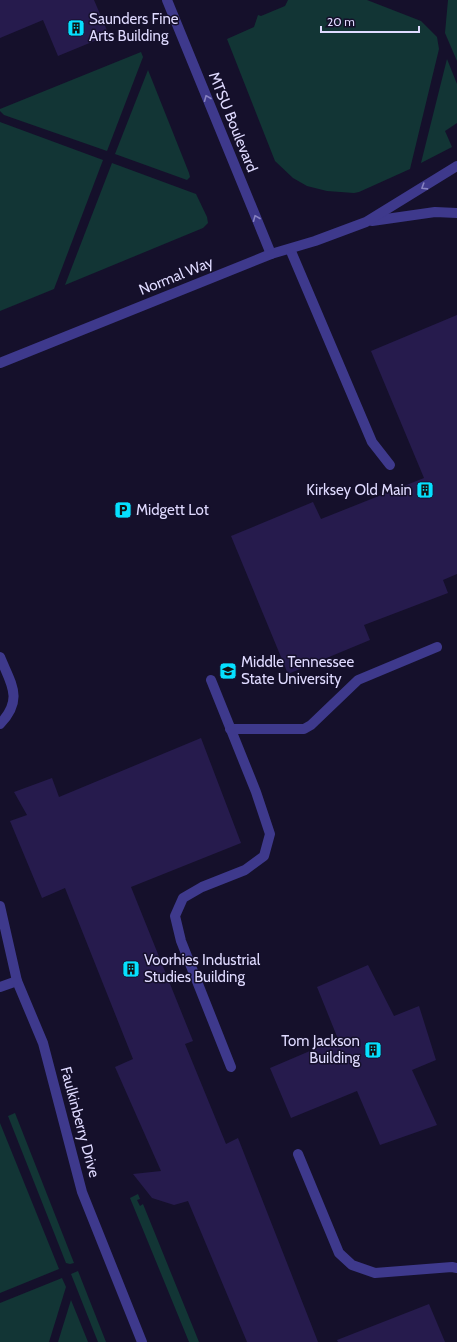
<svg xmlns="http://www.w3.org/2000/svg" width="457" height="1342" font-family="Cabin,sans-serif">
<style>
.green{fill:#123535}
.building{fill:#261b4d}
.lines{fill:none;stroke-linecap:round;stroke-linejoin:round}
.service{stroke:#3e398c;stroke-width:10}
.minor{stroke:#3e398c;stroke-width:10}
.oneway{stroke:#8681c0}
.labels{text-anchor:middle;stroke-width:3;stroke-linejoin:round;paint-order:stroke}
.poi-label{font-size:15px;fill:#dfdaff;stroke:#15102b;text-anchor:start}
.street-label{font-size:15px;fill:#dfdaff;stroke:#15102b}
</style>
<rect width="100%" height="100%" fill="#15102b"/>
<g class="green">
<polygon points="288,0 367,0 421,21 437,37 439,49 410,169 359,192 354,193 327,191 307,186 293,178 275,161 227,39 254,27 258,15 261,16 285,6"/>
<polygon points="448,0 457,0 457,61 445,33"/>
<polygon points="141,52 143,57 107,151 4,115 0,111 0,109"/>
<polygon points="447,59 457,84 457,123 445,131 452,147 421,163"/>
<polygon points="148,70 189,173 190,177 187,180 115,154"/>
<polygon points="0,122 103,160 54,289 0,311"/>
<polygon points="112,163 196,194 207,217 208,223 203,228 65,285"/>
<polygon points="15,1113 74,1263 70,1264 66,1263 8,1116"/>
<polygon points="0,1123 59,1269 0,1293"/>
<polygon points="138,1194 140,1199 137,1200 140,1206 143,1204 199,1342 189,1342 130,1198"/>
<polygon points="78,1271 106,1342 98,1342 71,1274"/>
<polygon points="62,1278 66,1287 49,1342 0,1342 0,1303"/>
<polygon points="71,1300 88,1342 58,1342"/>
</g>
<g class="building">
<polygon points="0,0 94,0 109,35 58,56 43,20 0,38"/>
<polygon points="457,315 457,574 443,580 448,593 364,625 370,640 288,674 231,536 313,502 321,519 424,478 371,351"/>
<polygon points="201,738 241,843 131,887 193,1041 185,1044 226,1144 238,1138 318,1342 247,1342 188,1201 174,1205 152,1198 133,1174 161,1171 115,1067 133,1059 65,888 42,898 10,821 27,815 14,792 52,778 59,797"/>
<polygon points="368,965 394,1016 419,1006 436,1060 412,1070 437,1125 380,1145 357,1091 291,1118 270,1068 338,1039 317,987"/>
<polygon points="429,1304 445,1342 338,1342 337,1340"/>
</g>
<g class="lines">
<g class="service">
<polyline points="290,249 372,442 390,465"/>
<path d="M 0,657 C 11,684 24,699 0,724"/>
<polyline points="211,680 256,792 270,834 264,856 245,870 202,887 183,898 175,916 181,941 231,1067"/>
<polyline points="230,729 304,729 311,725 358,680 437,647"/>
<polyline points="0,987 17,981"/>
<polyline points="298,1154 339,1253 352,1265 375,1273 452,1267 457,1268"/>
</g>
<g class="minor">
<polyline points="167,0 271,254"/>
<polyline points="372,221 435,212 457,213"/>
<polyline points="0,363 271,254 315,241 366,222 457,166"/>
<polyline points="0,906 17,981 43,1043 82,1192 142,1342"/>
</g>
</g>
<defs><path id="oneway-chevron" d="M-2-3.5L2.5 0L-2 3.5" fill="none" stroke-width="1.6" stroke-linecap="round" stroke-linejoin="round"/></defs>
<g class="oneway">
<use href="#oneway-chevron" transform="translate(207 98) rotate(-112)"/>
<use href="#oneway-chevron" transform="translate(424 187) rotate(148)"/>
<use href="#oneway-chevron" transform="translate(256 218) rotate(-112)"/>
</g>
<defs>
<g id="building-square" transform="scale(0.9)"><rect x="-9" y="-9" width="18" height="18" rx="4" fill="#06e0ff" stroke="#15102b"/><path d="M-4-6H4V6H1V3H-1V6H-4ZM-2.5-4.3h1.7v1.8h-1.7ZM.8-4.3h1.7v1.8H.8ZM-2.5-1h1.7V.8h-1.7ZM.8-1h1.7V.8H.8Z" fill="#111"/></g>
<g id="parking-square" transform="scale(0.9)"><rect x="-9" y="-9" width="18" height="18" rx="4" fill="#06e0ff" stroke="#15102b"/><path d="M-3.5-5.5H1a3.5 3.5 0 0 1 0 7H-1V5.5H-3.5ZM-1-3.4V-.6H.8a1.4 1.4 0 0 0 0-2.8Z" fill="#111"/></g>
<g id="university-square" transform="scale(0.9)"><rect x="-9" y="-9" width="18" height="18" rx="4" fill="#06e0ff" stroke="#15102b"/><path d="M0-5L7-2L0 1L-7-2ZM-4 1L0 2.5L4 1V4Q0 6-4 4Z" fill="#111"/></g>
</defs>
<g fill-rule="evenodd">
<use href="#building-square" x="76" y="28"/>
<use href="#building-square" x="425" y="490"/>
<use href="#parking-square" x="123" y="510"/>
<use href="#university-square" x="228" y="671"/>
<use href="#building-square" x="131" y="969"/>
<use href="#building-square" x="373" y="1050"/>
</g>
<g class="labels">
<g class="poi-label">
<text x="89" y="24">Saunders Fine<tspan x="89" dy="17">Arts Building</tspan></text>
<text x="412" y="495" text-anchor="end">Kirksey Old Main</text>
<text x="136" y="515">Midgett Lot</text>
<text x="241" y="667">Middle Tennessee<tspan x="241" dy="17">State University</tspan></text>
<text x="144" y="965">Voorhies Industrial<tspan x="144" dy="17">Studies Building</tspan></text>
<text x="360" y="1046" text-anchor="end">Tom Jackson<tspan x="360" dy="17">Building</tspan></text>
</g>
<g class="street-label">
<text transform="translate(233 122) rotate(68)" y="5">MTSU Boulevard</text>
<text transform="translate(176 276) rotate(-22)" y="5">Normal Way</text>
<text transform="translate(80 1122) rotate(75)" y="5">Faulkinberry Drive</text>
</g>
</g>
<path d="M321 26v6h98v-6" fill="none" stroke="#dfdaff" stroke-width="2"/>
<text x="327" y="26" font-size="12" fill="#dfdaff" stroke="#15102b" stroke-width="3" paint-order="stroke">20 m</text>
</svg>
